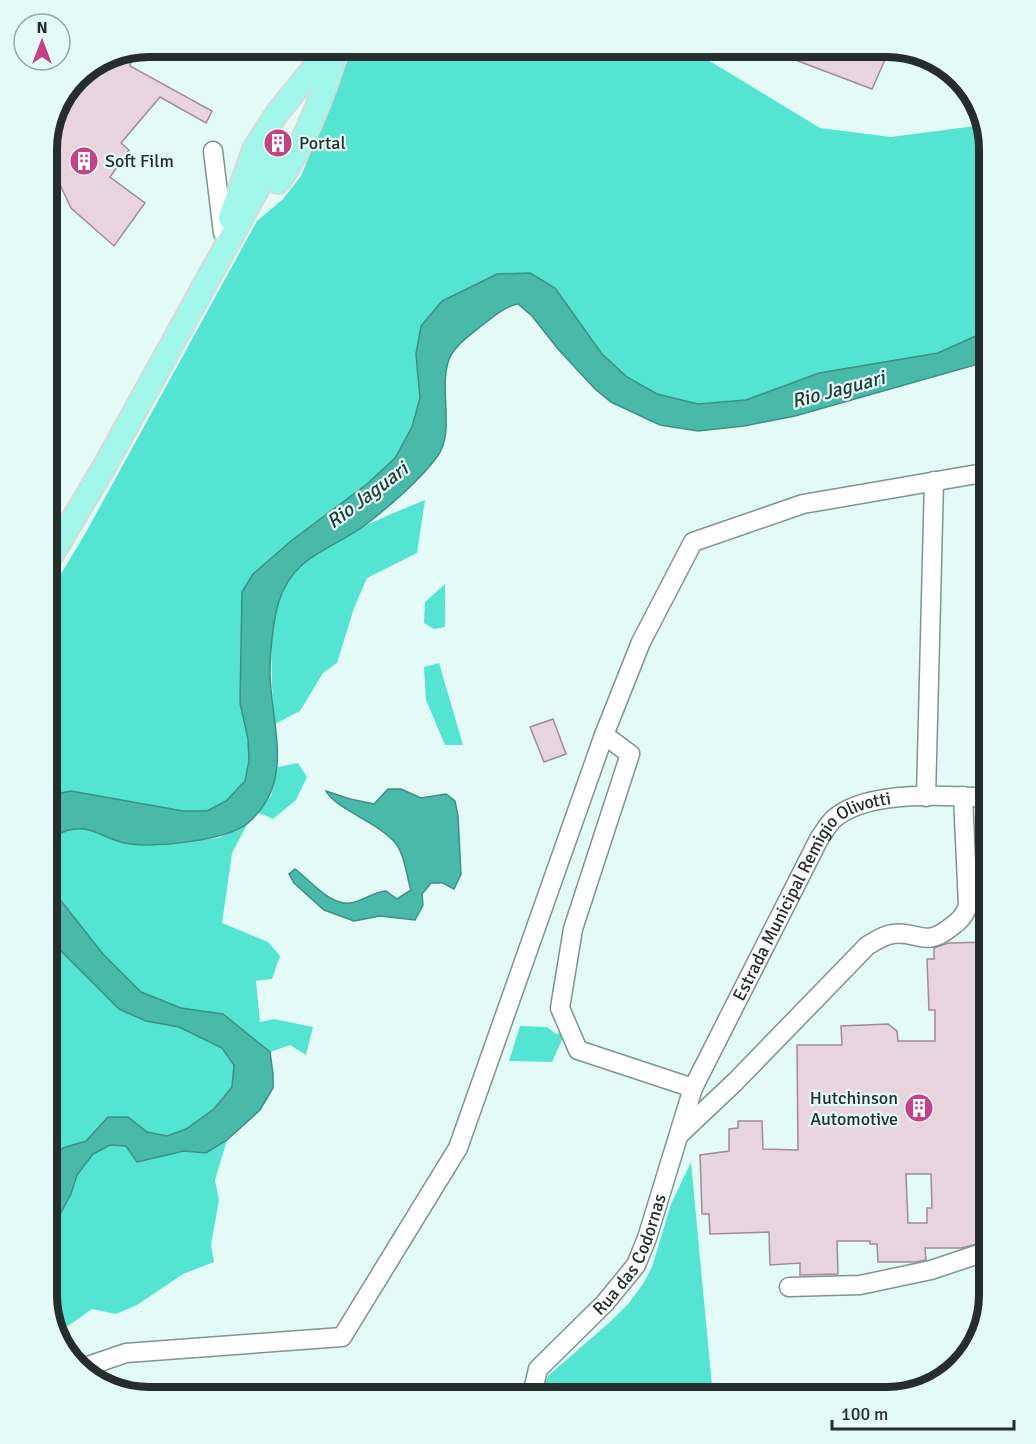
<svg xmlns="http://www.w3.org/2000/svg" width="1036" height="1444" font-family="Signika,sans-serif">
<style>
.green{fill:#53e5d1}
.water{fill:#49b9aa;stroke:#3e8f84;stroke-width:1.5}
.building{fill:#e8d4dc;stroke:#9f8c94;stroke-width:1.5;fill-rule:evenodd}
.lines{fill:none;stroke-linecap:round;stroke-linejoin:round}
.major-tunnel{stroke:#bdd1ce;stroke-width:22;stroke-dasharray:22 11;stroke-linecap:butt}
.minor-casing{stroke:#7f9490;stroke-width:21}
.major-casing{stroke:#d8d9d9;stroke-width:26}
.minor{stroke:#fff;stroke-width:18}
.major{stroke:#a1f6ea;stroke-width:22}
.labels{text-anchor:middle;stroke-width:4.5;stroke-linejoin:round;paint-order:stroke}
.poi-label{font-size:18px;fill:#252e2c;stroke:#e3faf6;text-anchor:start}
.street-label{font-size:18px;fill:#252e2c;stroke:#e3faf6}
.water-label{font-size:20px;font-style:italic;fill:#243d38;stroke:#e3faf6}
.rim{fill:none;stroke:#252e2c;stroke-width:8}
</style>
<rect width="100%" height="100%" fill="#e3faf6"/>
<g class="green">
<polygon points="353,47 681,47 713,63 820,128 891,137 983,125 989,149 989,330 938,353 819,373 746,400 698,404 657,394 627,377 602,354 555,288 530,273 416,354 420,398 412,427 395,458 367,484 291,541 242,649 240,703 248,739 249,761 245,781 226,801 207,811 183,811 71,791 56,794 47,806 47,597 85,534 257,221 283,199 301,176"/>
<path d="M 425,500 L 417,553 L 367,578 L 354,608 L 337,663 L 323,673 L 300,711 L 275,724 C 271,685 267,619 285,584 C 303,548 389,515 425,500 Z"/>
<polygon points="445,584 445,627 434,629 424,623 425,602"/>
<polygon points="439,663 463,745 445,745 426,700 424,667"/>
<polygon points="298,763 307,777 296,800 273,819 257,812 271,796 278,767"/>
<polygon points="248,823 232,853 222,923 268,942 280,956 272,979 256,981 260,1022 274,1019 313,1027 306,1055 290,1045 270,1052 223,1014 181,1008 141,992 103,954 54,892 51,874 57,835 70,829 88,829 129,844 162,844 218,838"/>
<polygon points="47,937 119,1009 146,1021 179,1027 222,1048 234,1065 232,1087 214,1109 186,1129 168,1136 147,1132 128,1117 108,1117 85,1141 62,1149 47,1166"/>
<polygon points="520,1026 547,1027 556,1034 566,1031 552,1062 509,1061"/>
<polygon points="227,1140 215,1180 219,1200 211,1245 214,1262 183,1274 137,1305 116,1314 92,1309 68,1326 54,1322 47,1295 47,1239 71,1194 77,1175 93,1153 110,1145 126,1146 138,1162 184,1151 206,1153"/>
<polygon points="691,1162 713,1397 545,1397 542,1387 549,1375 610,1322 629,1303 643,1284 652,1267 671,1204"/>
</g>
<g class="water">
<path d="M 530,273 L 555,288 L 602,354 L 627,377 L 657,394 L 698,404 L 746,400 L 819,373 L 938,353 L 989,330 L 989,361 L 795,416 L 744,426 L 698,431 L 660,425 L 611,402 L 595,389 L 558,349 L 532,316 L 518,304 C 503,307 492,318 480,327 C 470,335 458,343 451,355 C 436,384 457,431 437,457 C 418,482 392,504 368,523 C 333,550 294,554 279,601 C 273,620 270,653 270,673 C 271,727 296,781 248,823 C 226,841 158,847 130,844 C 101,840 88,818 57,835 L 51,874 L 54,892 L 103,954 L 141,992 L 181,1008 L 223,1014 L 270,1052 L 273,1074 L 273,1088 L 260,1110 L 227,1140 L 206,1153 L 184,1151 L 137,1162 L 126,1146 L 110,1145 L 93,1154 L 77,1175 L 71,1194 L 47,1239 L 47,1166 L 63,1148 L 86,1141 L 108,1117 L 128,1117 L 147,1132 L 167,1136 L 186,1129 L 214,1109 L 232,1087 L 234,1065 L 222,1048 L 179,1027 L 146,1021 L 119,1009 L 47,937 L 47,806 L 56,794 L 71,791 L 183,811 L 207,811 L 226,801 L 245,781 L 249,761 L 248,739 L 240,703 L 242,592 L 253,574 L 291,541 L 367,484 L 395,458 L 412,427 L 420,398 L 416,354 L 421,326 L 442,301 L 497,274 Z"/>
<path d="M 388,789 L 401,789 L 421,798 L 446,794 L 455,801 L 458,816 L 461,874 L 454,889 L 443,883 L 431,883 L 422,894 L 423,905 L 415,920 L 380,916 L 354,921 L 324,910 L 294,883 L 289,874 L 295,869 C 310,880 330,906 350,903 C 363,901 373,892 386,891 L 397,899 L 411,890 C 406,875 406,858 397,845 C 381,823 335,809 326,791 L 350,799 L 374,804 Z"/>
</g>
<g class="building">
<polygon points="761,47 872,47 888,53 872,89"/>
<polygon points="134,52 130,66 212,111 206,123 160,97 121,143 129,150 110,177 145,203 114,246 71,208 54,172 47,178 47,142 57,104 81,72"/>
<polygon points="553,719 566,754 544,762 530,727"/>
<path d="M 989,942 L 989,1010 L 978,1010 L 979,1036 L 989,1036 L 989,1241 L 961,1248 L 925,1248 L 926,1260 L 915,1262 L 878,1262 L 877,1244 L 870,1244 L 870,1241 L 837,1241 L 838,1274 L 800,1275 L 800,1263 L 770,1265 L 769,1232 L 710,1234 L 709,1214 L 702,1214 L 700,1155 L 729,1151 L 729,1129 L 738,1128 L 738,1121 L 762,1121 L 763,1149 L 798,1150 L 797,1045 L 842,1045 L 841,1026 L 888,1024 L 897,1031 L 898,1041 L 935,1041 L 935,1010 L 929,1010 L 927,959 L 934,959 L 934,948 L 948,943 ZM 906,1174 L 931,1174 L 932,1208 L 927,1208 L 927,1223 L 908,1223 Z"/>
</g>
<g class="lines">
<polyline class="major-tunnel" points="270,148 277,134"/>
<g class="minor-casing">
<g id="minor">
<polyline points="213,151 223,233"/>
<polyline points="604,735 630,754 573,929 560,1008 578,1050 693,1088"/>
<polyline points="926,797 934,481"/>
<path d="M 681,1133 L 735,1082 L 867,946 C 875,941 884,935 893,934 C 917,930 924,949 951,927 C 959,921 965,916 968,905 L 963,796"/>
<polyline points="789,1287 860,1285 931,1270 979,1254 989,1252"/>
<polyline points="82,1368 126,1353 342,1337 458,1148 604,735 641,642 693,542 803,504 989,472"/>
<path id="s1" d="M 535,1397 L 534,1386 L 538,1369 L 605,1303 L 636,1265 L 647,1238 L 693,1088 L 819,839 C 824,832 829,822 836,817 C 870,790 948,795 989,798"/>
</g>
</g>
<g class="major-casing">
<g id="major">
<path d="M 278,182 C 300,155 329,81 337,47"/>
<polyline points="230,218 254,149 278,112 331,47"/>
<polyline points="47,563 103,469 278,152"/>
</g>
</g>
<use href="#minor" class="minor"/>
<use href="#major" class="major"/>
</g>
<defs>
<g id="building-disc" transform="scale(1.5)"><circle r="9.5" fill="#c64185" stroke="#e3faf6"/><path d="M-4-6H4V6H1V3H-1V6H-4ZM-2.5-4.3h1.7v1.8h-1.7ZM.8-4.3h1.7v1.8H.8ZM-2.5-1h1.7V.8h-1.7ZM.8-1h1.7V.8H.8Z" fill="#fff"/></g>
</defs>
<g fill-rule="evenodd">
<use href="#building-disc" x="278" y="143"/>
<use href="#building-disc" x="84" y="161"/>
<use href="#building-disc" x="919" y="1108"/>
</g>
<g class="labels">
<g class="poi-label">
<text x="299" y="149">Portal</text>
<text x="105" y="167">Soft Film</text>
<text x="898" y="1104" text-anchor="end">Hutchinson<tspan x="898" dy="21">Automotive</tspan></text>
</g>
<g class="street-label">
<text dy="6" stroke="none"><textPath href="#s1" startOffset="590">Estrada Municipal Remigio Olivotti</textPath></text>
<text dy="6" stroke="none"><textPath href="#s1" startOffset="178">Rua das Codornas</textPath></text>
</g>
<g class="water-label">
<text transform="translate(838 389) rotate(-15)" y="7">Rio Jaguari</text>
<text transform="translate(367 495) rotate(-37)" y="7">Rio Jaguari</text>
</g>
</g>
<path d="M0 0H1036V1444H0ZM149 57H887A92 92 0 0 1 979 149V1295A92 92 0 0 1 887 1387H149A92 92 0 0 1 57 1295V149A92 92 0 0 1 149 57Z" fill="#e3faf6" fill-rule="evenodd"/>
<path class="rim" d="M149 57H887A92 92 0 0 1 979 149V1295A92 92 0 0 1 887 1387H149A92 92 0 0 1 57 1295V149A92 92 0 0 1 149 57Z"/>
<g transform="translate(42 42)"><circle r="28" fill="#e3faf6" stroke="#97a8a5" stroke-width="1.5"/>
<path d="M0-4.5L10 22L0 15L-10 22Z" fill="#c64185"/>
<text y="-9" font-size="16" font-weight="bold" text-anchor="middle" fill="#252e2c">N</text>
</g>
<path d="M832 1420v9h182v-9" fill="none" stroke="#252e2c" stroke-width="3"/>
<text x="841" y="1420" font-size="18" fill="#252e2c" stroke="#e3faf6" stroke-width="4.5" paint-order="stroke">100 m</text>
</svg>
